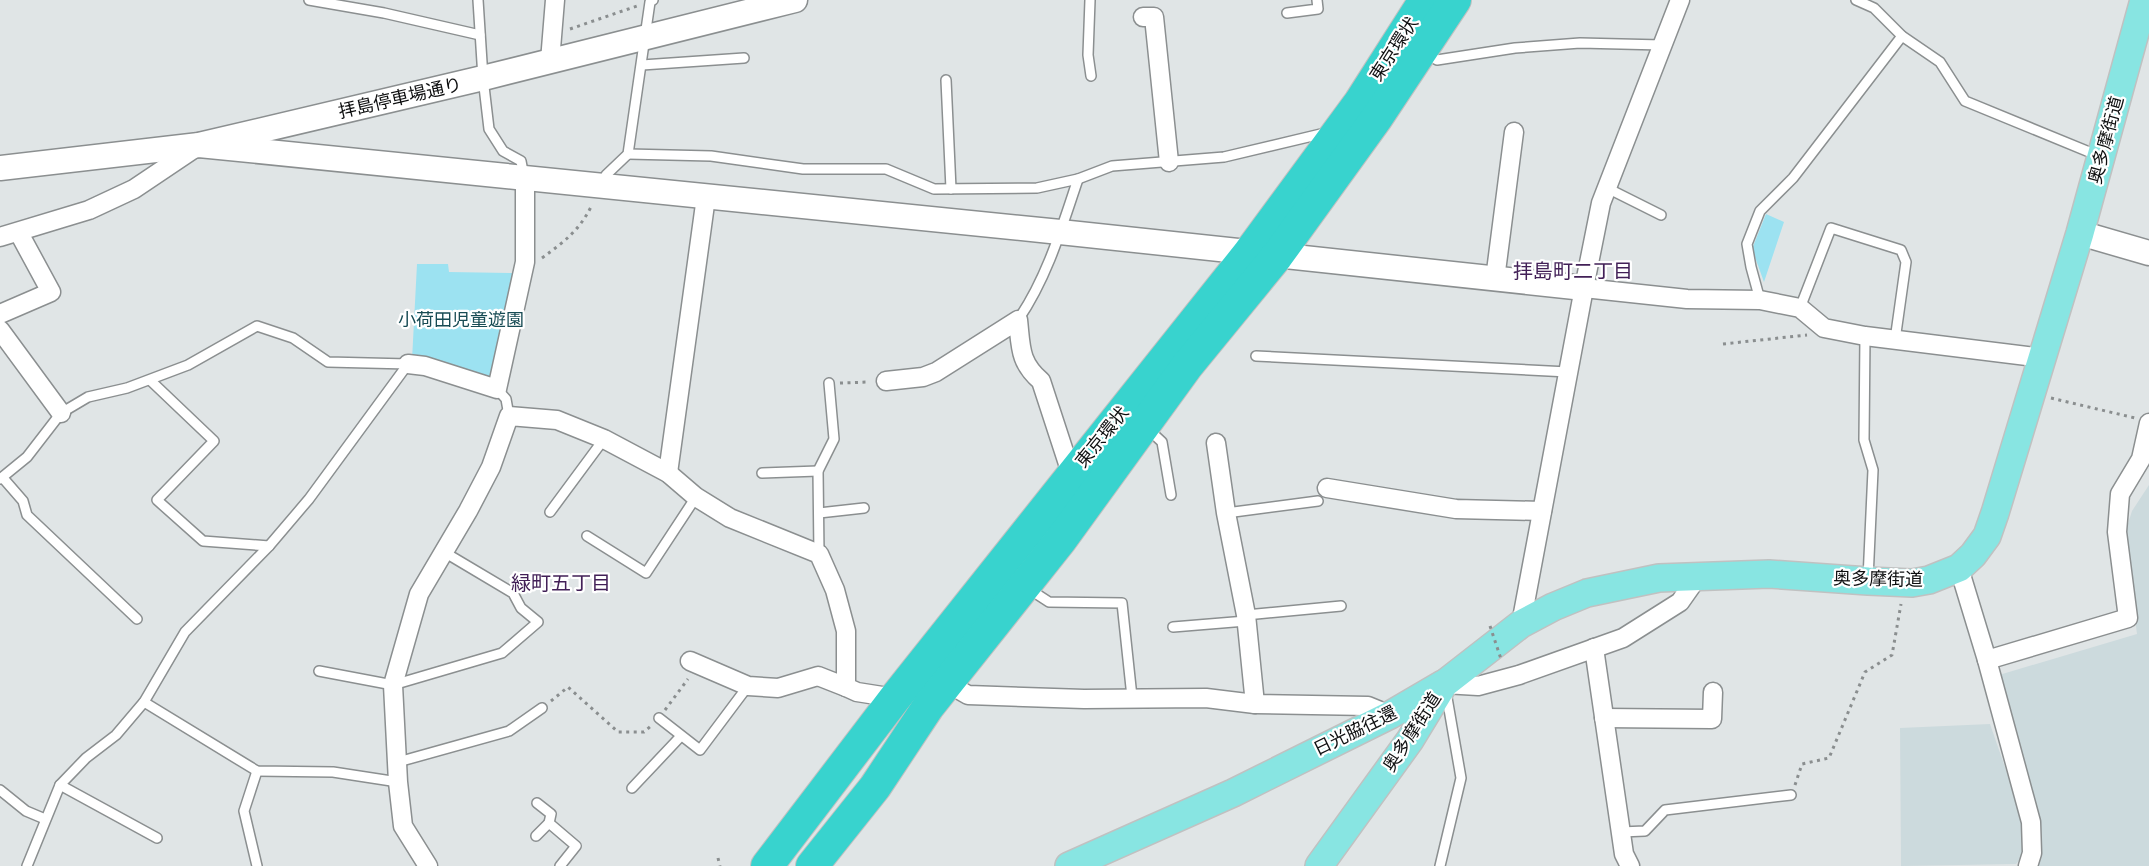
<svg xmlns="http://www.w3.org/2000/svg" width="2149" height="866" font-family="Ubuntu,'Noto Sans JP',sans-serif">
<style>
.built{fill:#ccdadd}
.green{fill:#9ce2f1}
.lines{fill:none;stroke-linecap:round;stroke-linejoin:round}
.lane-casing{stroke:#8b8f90;stroke-width:12}
.street-casing{stroke:#8b8f90;stroke-width:21}
.secondary-casing{stroke:#8b8f90;stroke-width:27}
.primary-casing{stroke:#c0c1c1;stroke-width:30}
.highway-casing{stroke:#c0c1c1;stroke-width:34}
.path{stroke:#8a8e8f;stroke-width:3;stroke-dasharray:3 4.5;stroke-linecap:butt}
.lane{stroke:#fff;stroke-width:9}
.street{stroke:#fff;stroke-width:18}
.secondary{stroke:#fff;stroke-width:24}
.primary{stroke:#88e5e2;stroke-width:27}
.highway{stroke:#38d3ce;stroke-width:32}
.path-bridge{stroke:#8a8e8f;stroke-width:3;stroke-dasharray:3 4.5;stroke-linecap:butt}
.labels{text-anchor:middle;stroke-width:4.5;stroke-linejoin:round;paint-order:stroke}
.street-label{font-size:18px;fill:#0e0f10;stroke:#fff}
.park-label{font-size:18px;fill:#174b54;stroke:#fff}
.neighbourhood-label{font-size:20px;fill:#422057;stroke:#fff}
</style>
<rect width="100%" height="100%" fill="#e0e5e6"/>
<g class="built">
<polygon points="2149,485 2149,866 2039,866 1999,675 2137,634 2124,536 2132,511"/>
<polygon points="1990,724 2023,819 2023,856 2016,864 1901,866 1900,728"/>
</g>
<g class="green">
<polygon points="1766,214 1784,222 1764,282 1752,249"/>
<polygon points="417,264 448,264 449,272 515,273 498,378 486,381 412,360"/>
</g>
<g class="lines">
<g class="lane-casing">
<g id="lane">
<polyline points="309,0 384,13 480,35"/>
<polyline points="478,0 483,78 489,129 503,151 521,161 524,177"/>
<polyline points="1090,0 1088,55 1091,76"/>
<polyline points="1856,0 1874,8 1902,36 1940,62 1965,101 2099,156"/>
<polyline points="1287,13 1318,9 1317,0"/>
<polyline points="1425,52 1437,60 1515,48 1580,43 1662,45"/>
<polyline points="642,65 744,58"/>
<polyline points="946,80 951,189"/>
<polyline points="628,154 711,156 803,169 886,169 934,189 1037,188 1078,179 1112,166 1224,157 1325,133"/>
<polyline points="602,184 606,175 628,154 650,2 653,0"/>
<polyline points="1607,188 1661,215"/>
<polyline points="1760,300 1751,267 1747,244 1760,211 1793,178 1902,36"/>
<polyline points="1800,308 1831,228 1901,250 1906,262 1895,340"/>
<path d="M 1018,320 C 1047,278 1062,227 1078,179"/>
<polyline points="1865,336 1864,440 1873,470 1868,579"/>
<polyline points="1256,356 1568,372"/>
<polyline points="151,381 214,441 157,500 203,541 269,546"/>
<polyline points="497,389 506,399 509,416"/>
<polyline points="1148,429 1162,442 1171,495"/>
<polyline points="762,473 818,471"/>
<polyline points="3,478 23,501 27,515 137,619"/>
<polyline points="0,479 27,457 61,413 88,397 127,388 188,365 257,326 293,338 328,362 408,364"/>
<polyline points="550,512 604,439"/>
<polyline points="819,513 864,508"/>
<polyline points="1226,513 1318,501"/>
<polyline points="587,536 646,573 696,497"/>
<polyline points="819,554 818,471 834,439 829,383"/>
<polyline points="1029,589 1049,602 1122,603 1132,697"/>
<polyline points="1246,615 1341,606"/>
<polyline points="1173,627 1246,621"/>
<polyline points="319,671 393,685 502,653 538,622 521,608 513,593 444,552"/>
<polyline points="144,702 257,771 333,772 398,782"/>
<polyline points="659,718 700,750 748,686"/>
<polyline points="398,762 509,731 542,708"/>
<polyline points="60,785 157,838"/>
<polyline points="632,788 681,736"/>
<polyline points="0,790 26,811 45,819"/>
<polyline points="537,803 551,814 549,823"/>
<polyline points="1621,832 1645,831 1665,810 1791,795"/>
<polyline points="536,836 549,823 576,846 560,866"/>
<polyline points="27,866 60,785 86,758 116,735 144,702 185,632 269,546 309,499 408,364"/>
<polyline points="257,866 244,811 257,771"/>
<polyline points="1440,866 1461,778 1446,692"/>
</g>
</g>
<g class="street-casing">
<g id="street">
<polyline points="1143,17 1154,17 1169,162"/>
<polyline points="550,61 555,0"/>
<polyline points="0,237 89,210 134,189 198,146"/>
<polyline points="1495,279 1514,132"/>
<polyline points="1584,288 1687,299 1760,300 1800,308 1824,328 1865,336 2043,358"/>
<polyline points="0,314 51,292 19,233"/>
<polyline points="0,330 61,413"/>
<polyline points="408,364 425,366 497,389 525,262 525,179"/>
<path d="M 886,381 L 923,377 L 936,372 L 1018,320 C 1021,347 1019,362 1041,381 L 1072,476"/>
<polyline points="1216,443 1226,513 1246,615 1255,704"/>
<polyline points="668,473 706,197"/>
<polyline points="1327,488 1456,509 1542,511"/>
<polyline points="1959,568 1987,660 2031,822 2032,853 2028,866"/>
<polyline points="1521,624 1584,288 1601,203 1680,0"/>
<polyline points="1594,648 1624,854 1630,866"/>
<polyline points="1987,660 2128,618 2117,532 2120,494 2141,459 2149,423"/>
<polyline points="690,661 748,686 778,688 818,676 846,687"/>
<polyline points="947,683 968,695 1084,699 1206,698 1255,704 1368,706 1390,715"/>
<polyline points="1444,684 1478,686 1519,675 1623,638 1680,602 1699,575"/>
<polyline points="1604,718 1712,719 1713,692"/>
<polyline points="428,866 403,826 398,782 393,685 419,594 468,511 491,467 509,416 557,420 604,439 668,473 696,497 730,518 819,554 835,590 846,631 846,687 857,692 895,698"/>
</g>
</g>
<g class="secondary-casing">
<g id="secondary">
<polyline points="199,145 1060,232 1584,288"/>
<polyline points="0,168 199,145 483,78 795,0"/>
<polyline points="2080,233 2149,253"/>
</g>
</g>
<g class="primary-casing">
<g id="primary">
<polyline points="1069,866 1233,793 1390,715 1443,684"/>
<polyline points="1319,866 1410,740 1444,684 1521,624 1553,607 1587,593 1659,578 1769,574 1868,581 1912,583 1929,580 1959,568 1973,555 1987,536 1995,513 2080,233 2144,0"/>
</g>
</g>
<g class="highway-casing">
<g id="highway">
<polyline points="767,866 895,698 1249,253 1360,102 1425,0"/>
<polyline points="812,866 875,787 928,707 1060,541 1187,366 1277,256 1376,119 1455,0"/>
</g>
</g>
<g class="path">
<polyline points="570,29 637,6"/>
<path d="M 542,258 C 565,241 579,231 592,205"/>
<polyline points="1723,344 1807,335"/>
<polyline points="840,383 869,382"/>
<polyline points="2051,398 2135,418"/>
<polyline points="551,701 568,687 618,732 644,732 651,726"/>
<polyline points="665,710 688,679"/>
<polyline points="1795,785 1802,764 1829,758 1865,672 1892,655 1901,604"/>
<polyline points="718,858 720,866"/>
</g>
<use href="#lane" class="lane"/>
<use href="#street" class="street"/>
<use href="#secondary" class="secondary"/>
<use href="#primary" class="primary"/>
<use href="#highway" class="highway"/>
<polyline class="path-bridge" points="1490,626 1501,659"/>
</g>
<g class="labels">
<g class="street-label">
<text transform="translate(1394 49) rotate(-57)" y="6">東京環状</text>
<text transform="translate(400 98) rotate(-13)" y="6">拝島停車場通り</text>
<text transform="translate(2106 140) rotate(-75)" y="6">奥多摩街道</text>
<text transform="translate(1102 437) rotate(-51)" y="6">東京環状</text>
<text transform="translate(1878 579) rotate(1)" y="6">奥多摩街道</text>
<text transform="translate(1355 731) rotate(-26)" y="6">日光脇往還</text>
<text transform="translate(1412 732) rotate(-57)" y="6">奥多摩街道</text>
</g>
<g class="park-label">
<text x="461" y="326">小荷田児童遊園</text>
</g>
<g class="neighbourhood-label">
<text x="1573" y="278">拝島町二丁目</text>
<text x="561" y="590">緑町五丁目</text>
</g>
</g>
</svg>
